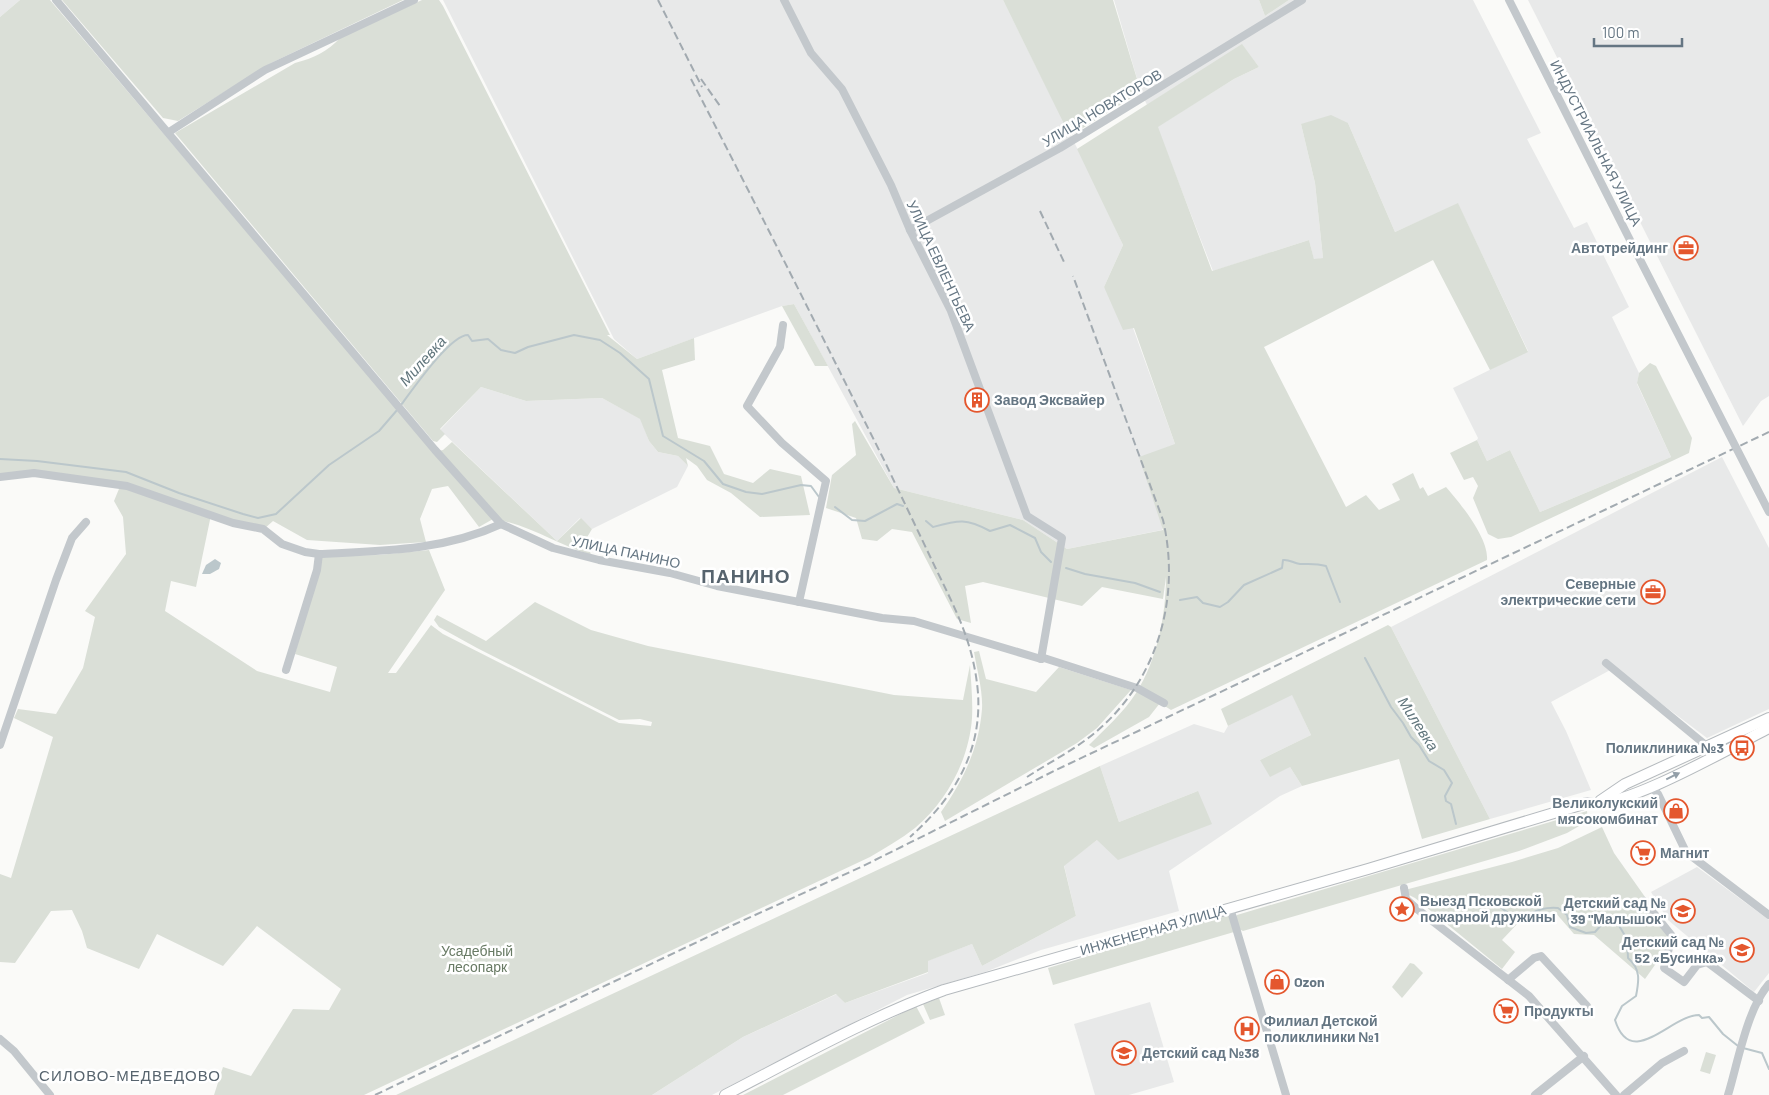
<svg xmlns="http://www.w3.org/2000/svg" width="1769" height="1095" font-family="Barlow,sans-serif">
<style>
.built{fill:#e8e9e9}
.green{fill:#dadfd7}
.water{fill:#bbc7cb}
.lines{fill:none;stroke-linecap:round;stroke-linejoin:round}
.stream{stroke:#bbc7cb;stroke-width:2}
.major-casing{stroke:#b5babe;stroke-width:12}
.minor{stroke:#c3c8cc;stroke-width:8}
.major{stroke:#fff;stroke-width:10}
.rail{stroke:#a2aab0;stroke-width:2;stroke-dasharray:8 4;stroke-linecap:butt}
.minor-bridge{stroke:#c3c8cc;stroke-width:8}
.oneway{fill:#939fa8}
.labels{text-anchor:middle;stroke-width:5;stroke-linejoin:round;paint-order:stroke}
.street-label{font-size:14px;fill:#657683;stroke:#fff}
.poi-label{font-size:14px;font-weight:bold;fill:#657683;stroke:#fff;text-anchor:start}
.park-label{font-size:14px;fill:#687a64;stroke:#fff}
.water-label{font-size:15px;font-style:italic;fill:#60757c;stroke:#fff}
.neighbourhood-label{font-size:15px;letter-spacing:1px;fill:#57646e;stroke:#fff}
.district-label{font-size:19px;font-weight:bold;letter-spacing:1px;fill:#57646e;stroke:#fff}
</style>
<rect width="100%" height="100%" fill="#fafaf8"/>
<g class="built">
<polygon points="0,0 20,0 0,17"/>
<polygon points="443,0 1003,0 1096,186 1123,245 1104,287 1133,328 1175,444 1162,530 1067,549 1023,520 894,488 794,304 782,306 637,359 614,339"/>
<polygon points="1114,0 1259,0 1265,16 1289,0 1473,0 1541,133 1527,139 1574,228 1587,222 1629,307 1612,317 1639,373 1637,384 1671,457 1540,512 1510,450 1487,461 1477,440 1478,438 1453,388 1528,351 1458,204 1395,232 1348,123 1301,124 1315,183 1323,258 1314,260 1309,240 1213,271 1157,127 1234,79 1259,67 1242,45 1147,105 1141,92"/>
<polygon points="1528,0 1769,0 1769,396 1761,401 1743,426"/>
<polygon points="481,387 526,401 602,398 641,419 649,441 658,452 678,456 688,466 677,487 592,529 580,518 557,541 440,430"/>
<polygon points="1722,457 1769,548 1769,709 1707,738 1614,668 1551,702 1566,731 1591,790 1490,819 1391,627"/>
<polygon points="1292,694 1311,735 1260,760 1290,767 1302,786 1280,796 1169,871 1179,911 1041,950 985,972 907,995 712,1095 652,1095 743,1037 837,994 845,1003 928,973 927,961 972,944 982,966 1076,916 1064,865 1097,840 1198,791 1119,822 1100,766 1194,724 1224,733 1228,726"/>
<polygon points="1697,867 1769,920 1769,973 1754,992 1668,920 1651,892"/>
<polygon points="1150,1002 1174,1082 1129,1095 1095,1095 1074,1024"/>
</g>
<g class="green">
<path d="M 20,0 L 50,0 L 434,452 L 443,450 L 452,442 L 557,541 L 581,518 L 592,529 L 586,539 L 591,555 C 558,545 528,524 493,519 L 479,527 L 448,486 L 432,489 L 420,519 L 426,542 L 380,545 L 307,540 L 273,521 L 264,529 L 211,515 L 196,587 L 171,581 L 165,611 L 257,671 L 330,692 L 337,667 L 295,654 L 320,556 L 379,555 L 429,550 L 445,590 L 388,673 L 396,673 L 431,625 L 443,634 L 619,723 L 651,726 L 652,722 L 640,719 L 619,720 L 477,648 L 439,627 L 434,620 L 437,615 L 486,641 L 535,602 L 591,630 L 648,646 L 894,695 L 963,700 L 970,665 C 971,682 973,701 972,718 C 969,760 947,801 915,828 C 901,839 885,848 870,857 L 364,1095 L 214,1095 L 223,1067 L 251,1076 L 293,1009 L 329,1010 L 341,989 L 257,926 L 223,966 L 157,934 L 139,969 L 87,948 L 82,931 L 72,910 L 51,911 L 15,963 L 0,962 L 0,874 L 11,878 L 53,737 L 14,718 L 18,709 L 56,714 L 83,668 L 95,617 L 85,611 L 126,554 L 123,517 L 114,501 L 121,484 L 53,477 L 0,474 L 0,17 Z"/>
<polygon points="62,0 403,0 271,63 178,121 163,118"/>
<path d="M 422,0 L 439,0 L 443,6 L 610,335 L 607,335 L 637,359 L 694,338 L 695,360 L 662,370 L 678,438 L 710,446 L 724,474 L 753,483 L 770,469 L 801,476 L 810,515 L 760,517 L 731,493 L 707,480 L 697,466 L 686,458 L 688,466 L 678,456 L 658,452 L 649,441 L 640,419 L 602,398 L 526,401 L 481,387 L 440,429 L 445,434 L 437,442 L 433,441 L 175,133 L 295,63 C 314,58 327,52 341,37 Z"/>
<polygon points="1003,0 1113,0 1141,92 1070,136"/>
<polygon points="1259,0 1289,0 1265,16"/>
<path d="M 1242,44 L 1259,67 L 1234,79 L 1158,127 L 1212,271 L 1309,240 L 1314,259 L 1323,258 L 1315,183 L 1301,124 L 1331,115 L 1348,123 L 1395,232 L 1458,203 L 1528,352 L 1490,370 L 1433,260 L 1264,347 L 1346,507 L 1366,495 L 1379,510 L 1400,500 L 1392,484 L 1413,473 L 1420,489 L 1423,487 L 1428,496 L 1446,487 C 1460,503 1489,538 1487,560 L 1171,710 L 1160,703 L 1149,717 L 1094,748 L 1089,745 C 1105,729 1124,712 1136,693 C 1157,661 1166,614 1166,577 L 1163,599 L 1102,587 L 1082,606 L 983,582 L 965,586 L 971,623 L 957,619 L 912,532 L 892,529 L 877,541 L 862,539 L 856,518 L 826,508 L 832,475 L 856,455 L 852,424 L 855,421 L 894,488 L 1023,520 L 1067,549 L 1163,530 L 1139,457 L 1175,444 L 1134,328 L 1123,330 L 1104,287 L 1123,245 L 1077,149 Z"/>
<polygon points="794,304 828,366 815,366 782,306"/>
<polygon points="1650,363 1656,366 1692,438 1689,453 1511,537 1498,539 1488,534 1473,498 1478,486 1473,477 1464,480 1450,453 1477,440 1487,461 1510,450 1540,512 1671,457 1637,383 1639,373"/>
<polygon points="1388,625 1391,627 1490,819 1422,839 1399,759 1302,786 1290,767 1270,777 1260,760 1311,735 1292,695 1228,726 1221,709"/>
<path d="M 979,651 L 986,679 L 1036,692 L 1059,667 L 1131,690 L 1097,728 L 1077,743 L 945,821 L 941,812 C 963,781 979,748 982,709 C 983,691 977,670 974,652 Z"/>
<polygon points="1100,766 1119,822 1198,791 1212,824 1118,860 1097,840 1064,866 1076,916 982,966 972,944 928,961 928,972 845,1003 836,994 743,1037 652,1095 396,1095"/>
<polygon points="1587,811 1588,821 1567,833 1519,851 1243,931 1237,928 1234,918 1237,915"/>
<polygon points="1602,827 1614,853 1674,938 1645,979 1594,935 1574,934 1554,911 1520,921 1502,940 1515,952 1502,969 1415,898 1401,891 1512,862 1558,848"/>
<polygon points="1229,914 1234,932 1053,985 1048,968"/>
<polygon points="1410,963 1414,964 1423,973 1402,998 1392,987"/>
<polygon points="939,998 945,1015 930,1020 923,1004"/>
<polygon points="916,1006 925,1023 783,1095 743,1095"/>
<polygon points="1706,1052 1716,1055 1710,1074 1700,1071"/>
</g>
<polygon class="water" points="215,559 221,563 219,569 210,574 202,574 206,565"/>
<g class="lines">
<g class="stream">
<path d="M 401,405 C 413,389 450,335 468,335 L 472,341 L 488,339 L 501,350 L 515,353 L 528,347 L 574,335 L 600,340 L 620,353 L 649,379 L 663,436 L 704,461 L 723,484 L 746,492 L 762,494 L 801,485 L 811,486 L 819,497"/>
<polyline points="0,459 37,461 126,472 179,493 243,514 258,518 276,514 329,465 379,431 398,409"/>
<polyline points="835,507 852,520 865,521 897,504 903,506"/>
<path d="M 926,521 L 933,527 C 959,520 966,518 990,531 L 1010,525 L 1035,538 L 1041,552 L 1051,562"/>
<polyline points="1066,568 1085,574 1135,583 1160,592"/>
<path d="M 1180,600 L 1197,597 L 1203,603 L 1220,607 L 1228,602 L 1244,585 L 1282,568 L 1283,560 C 1289,559 1293,563 1300,564 C 1309,564 1316,563 1326,566 L 1340,602"/>
<polyline points="1365,658 1391,707 1403,723 1411,737 1419,745 1429,761 1444,770 1452,783 1445,796 1446,801 1451,804 1456,824"/>
<path d="M 1490,897 C 1529,937 1521,905 1558,908 L 1567,915 L 1570,927 L 1586,933 L 1595,932 L 1603,923 L 1613,921 L 1618,924 L 1627,939 L 1628,958 C 1641,969 1639,981 1636,996 L 1622,1006 L 1615,1020 C 1631,1071 1671,1015 1699,1015 L 1702,1018 L 1709,1017 L 1723,1034 L 1738,1046"/>
<polyline points="1743,1048 1762,1053 1769,1069"/>
</g>
<g class="major-casing">
<g id="major">
<polyline points="1600,801 1625,784 1769,718"/>
<path d="M 725,1095 C 797,1058 868,1018 944,990 L 1368,869 L 1587,803 C 1619,812 1735,745 1769,728"/>
</g>
</g>
<g class="minor">
<polyline points="56,0 435,450 501,524 553,548 599,560 670,573 717,586 882,618 914,621 1041,659 1044,658 1137,688 1164,703"/>
<polyline points="784,0 811,53 842,89 891,185 910,230 951,311 1027,516 1062,538 1041,659"/>
<polyline points="1509,0 1632,244"/>
<polyline points="169,132 265,70 414,0"/>
<polyline points="910,230 1060,148 1302,0"/>
<polyline points="783,325 780,347 747,406 782,443 826,481 799,602"/>
<path d="M 0,477 L 34,473 L 127,486 L 233,523 L 263,529 L 282,544 L 305,552 L 319,554 C 381,551 443,551 501,524"/>
<polyline points="1606,663 1708,747"/>
<polyline points="286,670 317,570 319,554"/>
<polyline points="0,745 56,580 72,538 86,522"/>
<polyline points="1651,787 1658,794 1686,852 1769,915"/>
<polyline points="1404,888 1406,899 1417,909 1529,996 1616,1095"/>
<polyline points="1644,901 1672,936 1664,968 1684,982 1697,965 1707,962 1759,1001"/>
<polyline points="1230,908 1286,1095"/>
<polyline points="1508,980 1534,958 1541,956 1587,1006"/>
<polyline points="0,1039 14,1051 50,1095"/>
<polyline points="1535,1095 1584,1056"/>
<polyline points="1624,1095 1662,1063 1684,1051"/>
<path d="M 1728,1095 C 1738,1062 1747,1009 1769,984"/>
</g>
<use href="#major" class="major"/>
<g class="rail">
<polyline points="658,0 702,87"/>
<path d="M 691,79 C 757,206 821,334 885,462 C 902,498 919,533 936,569 C 957,612 974,645 978,693 C 982,753 953,799 910,837"/>
<polyline points="701,79 720,106"/>
<polyline points="1040,211 1064,262"/>
<path d="M 1027,777 C 1050,762 1076,749 1097,731 C 1158,679 1181,597 1163,520 L 1073,276"/>
<polyline points="375,1095 733,925 861,867 1056,770 1769,432"/>
</g>
<polyline class="minor-bridge" points="1632,244 1769,512"/>
</g>
<defs><path id="oneway-solid" d="M-6-.8H1V-3.2L6.5 0L1 3.2V.8H-6Z" transform="scale(1.25)"/></defs>
<use class="oneway" href="#oneway-solid" transform="translate(1673 776) rotate(-26)"/>
<defs>
<g id="office-ring" transform="scale(1.25)"><circle r="9.5" fill="#fff" stroke="#e4572e" stroke-width="1.5"/><path d="M-6-3h4V-5.5h4V-3h4V5H-6ZM-1-4.5V-3h2v-1.5ZM-6 0V1H6V0Z" fill="#e4572e"/></g>
<g id="building-ring" transform="scale(1.25)"><circle r="9.5" fill="#fff" stroke="#e4572e" stroke-width="1.5"/><path d="M-4-6H4V6H1V3H-1V6H-4ZM-2.5-4.3h1.7v1.8h-1.7ZM.8-4.3h1.7v1.8H.8ZM-2.5-1h1.7V.8h-1.7ZM.8-1h1.7V.8H.8Z" fill="#e4572e"/></g>
<g id="bus-ring" transform="scale(1.25)"><circle r="9.5" fill="#fff" stroke="#e4572e" stroke-width="1.5"/><path d="M-5-6H5V4H4V6H2V4H-2V6H-4V4H-5ZM-3.5-4V0h7V-4ZM-3.5 1.2v1.5H-2V1.2ZM2 1.2v1.5H3.5V1.2Z" fill="#e4572e"/></g>
<g id="shop-ring" transform="scale(1.25)"><circle r="9.5" fill="#fff" stroke="#e4572e" stroke-width="1.5"/><path d="M-5-2.5h2.3a2.7 3.5 0 0 1 5.4 0H5L5.5 6h-11ZM-1.5-2.5h3a1.5 2.3 0 0 0-3 0Z" fill="#e4572e"/></g>
<g id="supermarket-ring" transform="scale(1.25)"><circle r="9.5" fill="#fff" stroke="#e4572e" stroke-width="1.5"/><path d="M-6-5.5h2.5l.6 2H6L4.5 2H-2.5L-4.4-4H-6ZM-1.5 3.2a1.3 1.3 0 1 0 .1 0ZM3 3.2a1.3 1.3 0 1 0 .1 0Z" fill="#e4572e"/></g>
<g id="sight-ring" transform="scale(1.25)"><circle r="9.5" fill="#fff" stroke="#e4572e" stroke-width="1.5"/><path d="M0-6L1.8-2.2L6-1.7L2.9 1.2L3.7 5.4L0 3.3L-3.7 5.4L-2.9 1.2L-6-1.7L-1.8-2.2Z" fill="#e4572e"/></g>
<g id="school-ring" transform="scale(1.25)"><circle r="9.5" fill="#fff" stroke="#e4572e" stroke-width="1.5"/><path d="M0-5L7-2L0 1L-7-2ZM-4 1L0 2.5L4 1V4Q0 6-4 4Z" fill="#e4572e"/></g>
<g id="hospital-ring" transform="scale(1.25)"><circle r="9.5" fill="#fff" stroke="#e4572e" stroke-width="1.5"/><path d="M-5-5h3v3.5h4V-5h3V5h-3V1.5h-4V5h-3Z" fill="#e4572e"/></g>
</defs>
<g fill-rule="evenodd">
<use href="#office-ring" x="1686" y="248"/>
<use href="#building-ring" x="977" y="400"/>
<use href="#office-ring" x="1653" y="592"/>
<use href="#bus-ring" x="1742" y="748"/>
<use href="#shop-ring" x="1676" y="811"/>
<use href="#supermarket-ring" x="1643" y="853"/>
<use href="#sight-ring" x="1402" y="909"/>
<use href="#school-ring" x="1683" y="911"/>
<use href="#school-ring" x="1742" y="950"/>
<use href="#shop-ring" x="1277" y="982"/>
<use href="#supermarket-ring" x="1506" y="1011"/>
<use href="#hospital-ring" x="1247" y="1029"/>
<use href="#school-ring" x="1124" y="1053"/>
</g>
<g class="labels">
<g class="street-label">
<text transform="translate(1102 108) rotate(-31)" y="5">УЛИЦА НОВАТОРОВ</text>
<text transform="translate(1596 143) rotate(63)" y="5">ИНДУСТРИАЛЬНАЯ УЛИЦА</text>
<text transform="translate(941 266) rotate(65)" y="5">УЛИЦА ЕВЛЕНТЬЕВА</text>
<text transform="translate(626 552) rotate(12)" y="5">УЛИЦА ПАНИНО</text>
<text transform="translate(1153 930) rotate(-16)" y="5">ИНЖЕНЕРНАЯ УЛИЦА</text>
</g>
<g class="poi-label">
<text x="1668" y="253" text-anchor="end">Автотрейдинг</text>
<text x="994" y="405">Завод Эксвайер</text>
<text x="1636" y="589" text-anchor="end">Северные<tspan x="1636" dy="16">электрические сети</tspan></text>
<text x="1724" y="753" text-anchor="end">Поликлиника №3</text>
<text x="1658" y="808" text-anchor="end">Великолукский<tspan x="1658" dy="16">мясокомбинат</tspan></text>
<text x="1660" y="858">Магнит</text>
<text x="1420" y="906">Выезд Псковской<tspan x="1420" dy="16">пожарной дружины</tspan></text>
<text x="1666" y="908" text-anchor="end">Детский сад №<tspan x="1666" dy="16">39 "Малышок"</tspan></text>
<text x="1724" y="947" text-anchor="end">Детский сад №<tspan x="1724" dy="16">52 «Бусинка»</tspan></text>
<text x="1294" y="987">Ozon</text>
<text x="1524" y="1016">Продукты</text>
<text x="1264" y="1026">Филиал Детской<tspan x="1264" dy="16">поликлиники №1</tspan></text>
<text x="1142" y="1058">Детский сад №38</text>
</g>
<g class="park-label">
<text x="477" y="956">Усадебный<tspan x="477" dy="16">лесопарк</tspan></text>
</g>
<g class="water-label">
<text transform="translate(423 361) rotate(-48)" y="5">Милевка</text>
<text transform="translate(1418 724) rotate(57)" y="5">Милевка</text>
</g>
<g class="neighbourhood-label">
<text x="130" y="1081">СИЛОВО-МЕДВЕДОВО</text>
</g>
<g class="district-label">
<text x="746" y="583">ПАНИНО</text>
</g>
</g>
<path d="M1594 38v8h88v-8" fill="none" stroke="#657683" stroke-width="2.5"/>
<text x="1602" y="38" font-size="15" fill="#657683" stroke="#ffffff" stroke-width="4" paint-order="stroke">100 m</text>
</svg>
